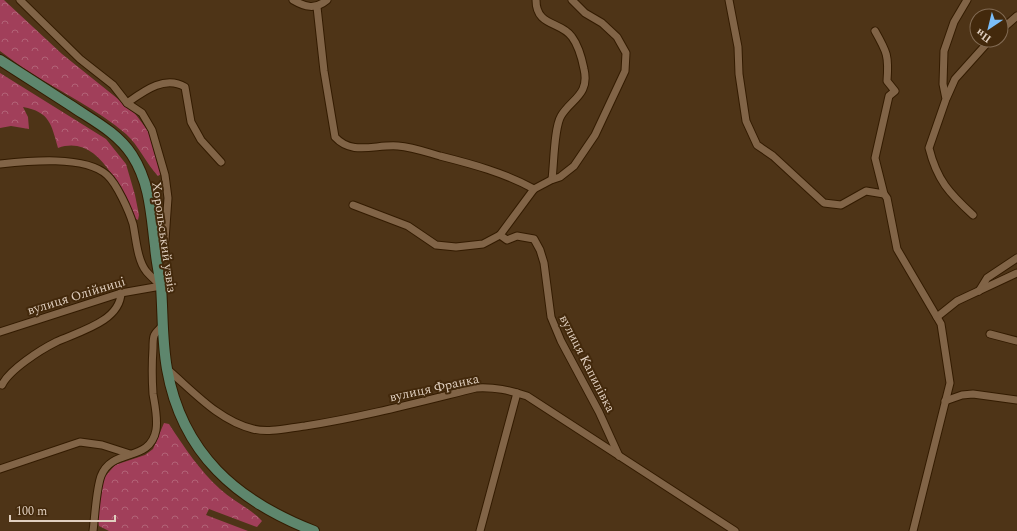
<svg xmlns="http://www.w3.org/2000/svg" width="1017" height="531" font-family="Spectral,serif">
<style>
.forest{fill:url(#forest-crowns)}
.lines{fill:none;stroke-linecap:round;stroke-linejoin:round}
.minor-casing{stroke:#331b00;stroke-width:9}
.secondary-casing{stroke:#331b00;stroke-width:12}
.minor{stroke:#816447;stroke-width:7}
.secondary{stroke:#5e866d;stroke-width:10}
.labels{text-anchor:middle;stroke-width:4;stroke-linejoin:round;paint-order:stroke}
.street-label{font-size:13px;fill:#e0cfbf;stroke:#43290c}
</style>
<defs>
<pattern id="forest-crowns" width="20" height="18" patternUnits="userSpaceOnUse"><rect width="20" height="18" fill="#a13f5a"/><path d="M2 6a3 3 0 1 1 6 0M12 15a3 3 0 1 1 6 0" fill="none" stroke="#b26377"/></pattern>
</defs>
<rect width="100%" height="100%" fill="#4e3417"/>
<g class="forest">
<path d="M 0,0 L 4,0 L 62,54 L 133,111 L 149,132 L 157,155 L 161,174 L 158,176 C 146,163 139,146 126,134 C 97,109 62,93 30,72 C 20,66 10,58 0,51 Z"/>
<path d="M 0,73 L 106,139 L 126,164 L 135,195 L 139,215 L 138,220 L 134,218 C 121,190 99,133 58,148 C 51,124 50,112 23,107 L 28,117 L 29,129 L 11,126 L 0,128 Z"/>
<path d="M 164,423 L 169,424 C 184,447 200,471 220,489 C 233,501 250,508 262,521 L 257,527 L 209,509 L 206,515 L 248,531 L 109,531 L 99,526 L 97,518 L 103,479 L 115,465 L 145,455 L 153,449 Z"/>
</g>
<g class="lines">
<g class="minor-casing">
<g id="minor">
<polyline points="20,0 80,59 113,85 127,103 142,113 152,130 165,175 168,198 165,240"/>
<path d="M 293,0 C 305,7 315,10 327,0"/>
<path d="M 536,0 C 536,27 561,21 572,37 C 578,45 582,59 584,69 C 590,95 571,99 561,116 C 554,128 554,164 552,179"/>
<polyline points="572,0 585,13 602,23 617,37 626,53 625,71 595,135 574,166 560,177 551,180 534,189 500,235 507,240 517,236 534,239 540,250 544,263 551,317 561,341 599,412 619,456"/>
<polyline points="729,0 738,47 739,74 746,121 757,145 773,156 824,203 841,205 866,191 884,194 887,198 897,249 941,324 950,383 913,531"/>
<path d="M 967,0 L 954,22 L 944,51 L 943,84 L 946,99 L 929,148 C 937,180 949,193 973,215"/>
<path d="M 317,7 L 324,71 L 335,137 C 352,156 376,144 398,146 C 412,147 426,152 440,156 C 472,164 505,173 534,189"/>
<polyline points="1001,30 1017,16"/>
<path d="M 875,31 C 887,52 889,56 887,81 L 895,91 L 889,96 L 875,158 L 884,194"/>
<polyline points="947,97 955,79 990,40"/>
<path d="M 127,103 C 144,91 165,75 185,87 L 191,122 L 201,140 L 221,162"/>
<path d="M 0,164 C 28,161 85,155 107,175 C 117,184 129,211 133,224 C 136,238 137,259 146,271 C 150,276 156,281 161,286"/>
<polyline points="353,205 408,226 436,245 456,247 483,244 500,235"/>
<polyline points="979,291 987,278 1017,258"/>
<polyline points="937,317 957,301 1017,273"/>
<polyline points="0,332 121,293 161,286"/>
<polyline points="990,334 1017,341"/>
<path d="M 167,369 C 193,391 219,421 253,429 C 269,433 288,428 305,426 C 363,417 419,402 476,388 C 495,387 509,390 527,396 L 735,531"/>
<path d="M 2,385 C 9,370 40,350 56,342 C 77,332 120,322 121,293"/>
<polyline points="945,401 962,395 973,394 1017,400"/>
<polyline points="0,469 80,442 102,445 130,454"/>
<path d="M 93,531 C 95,516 96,490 101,476 C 112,447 150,463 156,430 C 158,418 155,406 153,394 C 152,379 152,363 153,348 C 153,344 153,339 154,336 C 155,332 160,329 162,326"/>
<polyline points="480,531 517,393"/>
</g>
</g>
<g class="secondary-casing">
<path id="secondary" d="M 0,60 C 23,75 47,90 70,105 C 92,120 117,132 132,155 C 150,183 151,214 155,246 C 156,260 159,273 161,286 C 163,314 162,341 167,369 C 182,454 237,501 314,531"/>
</g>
<use href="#minor" class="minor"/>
<use href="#secondary" class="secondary"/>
</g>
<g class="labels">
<g class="street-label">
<text transform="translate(165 237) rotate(82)" y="5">Хорольський узвіз</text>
<text transform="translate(76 295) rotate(-17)" y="5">вулиця Олійниці</text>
<text transform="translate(588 363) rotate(63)" y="5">вулиця Капилівка</text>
<text transform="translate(434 387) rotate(-12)" y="5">вулиця Франка</text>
</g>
</g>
<g transform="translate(989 28) rotate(215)"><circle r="19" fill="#43290c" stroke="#826b54"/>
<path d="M0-3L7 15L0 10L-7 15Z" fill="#7bbef8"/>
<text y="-6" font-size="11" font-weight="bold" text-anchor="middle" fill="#e0cfbf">Пн</text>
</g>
<path d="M10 515v6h105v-6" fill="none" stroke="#e0cfbf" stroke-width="2"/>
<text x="16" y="515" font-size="12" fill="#e0cfbf" stroke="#43290c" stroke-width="3" paint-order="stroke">100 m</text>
</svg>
